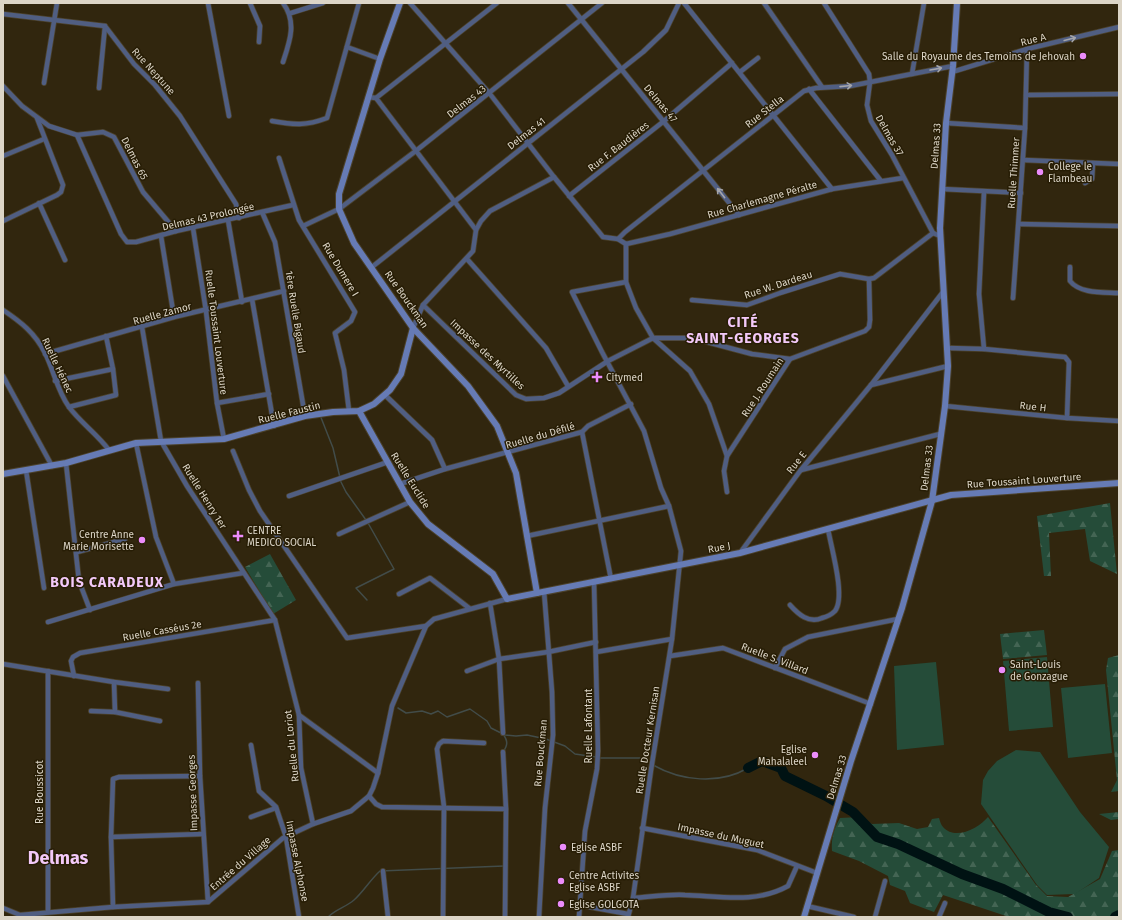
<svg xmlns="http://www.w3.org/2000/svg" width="1122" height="920" font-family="'Fira Sans',sans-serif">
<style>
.forest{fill:url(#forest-firs)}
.pitch{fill:#254c39}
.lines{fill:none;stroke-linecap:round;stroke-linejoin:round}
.stream{stroke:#424c49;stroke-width:1.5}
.river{stroke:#001213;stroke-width:10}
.street-casing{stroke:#4c422c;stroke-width:6}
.secondary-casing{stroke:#4c422c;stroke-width:8}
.street{stroke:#505e82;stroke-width:4.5}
.secondary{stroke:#667bb5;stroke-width:6}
.oneway{stroke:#a4a5ab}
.poi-dot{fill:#ec8cfb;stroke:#271d05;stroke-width:1.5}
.labels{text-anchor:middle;stroke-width:3;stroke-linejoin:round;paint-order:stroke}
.street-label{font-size:10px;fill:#dcd5c7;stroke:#271d05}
.poi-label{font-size:10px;fill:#dcd5c7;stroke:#271d05;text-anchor:start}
.district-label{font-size:14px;font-weight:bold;letter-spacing:1px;fill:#f3c9f9;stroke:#271d05}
.town-label{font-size:18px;font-weight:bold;fill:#f3c9f9;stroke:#271d05}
</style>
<defs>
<pattern id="forest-firs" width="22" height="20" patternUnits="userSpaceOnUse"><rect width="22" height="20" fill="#254c39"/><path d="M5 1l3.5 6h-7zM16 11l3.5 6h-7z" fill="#446554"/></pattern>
</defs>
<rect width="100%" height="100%" fill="#31260e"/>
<g class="forest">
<polygon points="1110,503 1117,574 1090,561 1085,529 1049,533 1051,576 1044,576 1037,516"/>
<polygon points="270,554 296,600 273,614 245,567"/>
<polygon points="1044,630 1047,655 1003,659 1000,634"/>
<polygon points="1119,655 1119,791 1111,792 1117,780 1106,670 1108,658"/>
<polygon points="1119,812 1119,819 1111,820 1099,814"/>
<path d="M 860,817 L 872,824 L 899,823 L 917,829 L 928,827 L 932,819 L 939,818 C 940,821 941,825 943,827 C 955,841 979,828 988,817 L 1036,885 L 1047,896 L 1068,897 L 1100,879 L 1112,851 L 1119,850 L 1119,917 L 1009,917 L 943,895 L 934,912 L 910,903 L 905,891 L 890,885 L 888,876 L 859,861 L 832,851 C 831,838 834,829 840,818 Z"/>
</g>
<g class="pitch">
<polygon points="1047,657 1053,727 1009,731 1003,661"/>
<polygon points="936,662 944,745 897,750 894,666"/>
<polygon points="1105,684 1112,753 1068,758 1061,688"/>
<polygon points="1016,750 1040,752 1080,812 1109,847 1099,878 1075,894 1047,895 1037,885 981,804 983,780 988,771 997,761"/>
</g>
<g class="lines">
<g class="stream">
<polyline points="311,404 317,412"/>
<polyline points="320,415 333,448 341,482 346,492 366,520"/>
<polyline points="367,600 356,588 394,569 368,523"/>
<polyline points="398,708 406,713 422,711 431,714 438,711 447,717 470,709 487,721 491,728 505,735 516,736 527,735 546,739 565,746 575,754 596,757"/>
<path d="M 503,752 C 508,745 508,741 503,734"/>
<polyline points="600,758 643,758 650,763"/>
<path d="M 653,765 C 681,781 719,785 748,768"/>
<path d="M 328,917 C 336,909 346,907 354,900 C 364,891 370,880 380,871 L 504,866"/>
</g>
<g class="river">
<polyline points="748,768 762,761 781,768 785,776 826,796 853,812 877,837 898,844 962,874 1003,889 1049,912 1068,917"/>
<polyline points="1115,917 1119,915"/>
</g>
<g class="street-casing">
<g id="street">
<polyline points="208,3 229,116"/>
<polyline points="250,3 260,26 259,42"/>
<path d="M 283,3 C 297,22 290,41 283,62"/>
<polyline points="410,3 490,94 554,177 603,237 618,239 626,244"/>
<polyline points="568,3 739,215"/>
<polyline points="684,3 832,189"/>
<polyline points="764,3 822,87"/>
<polyline points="824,3 869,74 870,82 867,105 871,121 892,155 933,233"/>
<polyline points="291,13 323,3"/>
<polyline points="3,14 105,26 134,64 155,85 180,116 236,204 239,218"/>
<polyline points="347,47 380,59"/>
<polyline points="740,72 758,58"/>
<polyline points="952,72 1027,49 1119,27"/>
<polyline points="912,74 924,3"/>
<polyline points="44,83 57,3"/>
<polyline points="3,86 22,106 49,126 77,135 103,132 114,137 143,192 176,231"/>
<polyline points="99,88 105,26"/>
<polyline points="809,89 881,181"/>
<polyline points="1026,95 1119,94"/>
<polyline points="368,97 376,98 497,3"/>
<polyline points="376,98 476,230"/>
<path d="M 272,121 C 294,125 306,126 327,118 L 359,3"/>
<polyline points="946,123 1025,128"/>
<polyline points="77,135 121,234 127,242 136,242 176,231 293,205"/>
<polyline points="3,156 44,139"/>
<polyline points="279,158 299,220 355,312 351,321 335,333 344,370 349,411"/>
<polyline points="1023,160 1119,164"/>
<polyline points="1085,183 1092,179 1093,163"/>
<polyline points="942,189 1021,193"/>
<polyline points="569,196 664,121 732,63"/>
<polyline points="39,203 65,260"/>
<polyline points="262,212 275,242 305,416"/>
<polyline points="228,220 242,302"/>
<polyline points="3,221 57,195 61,192 63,185 37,118"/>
<polyline points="1019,224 1119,226"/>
<polyline points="303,226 339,209 417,150 602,3"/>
<polyline points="193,228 206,311 217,403 224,439"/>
<polyline points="161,236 174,317"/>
<polyline points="618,239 625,232 804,91 816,88 850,86 953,66"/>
<polyline points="626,244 670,234 832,189 903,178"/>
<polyline points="626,244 626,282 636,308 653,338 690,371 709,404 727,456"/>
<polyline points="467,259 546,348 568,386"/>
<polyline points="372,267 643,52 666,30 679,3"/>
<path d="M 1070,267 L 1070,281 C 1080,294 1104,292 1119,293"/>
<polyline points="626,282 572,292 602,352 644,431 661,488 669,506 681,551 672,639 651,770 633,898 628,917"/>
<polyline points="1013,298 1025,128 1027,49"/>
<polyline points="252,299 274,426"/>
<polyline points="692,300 747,305 780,293 840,274 869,279"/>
<polyline points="423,305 516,395 526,399 544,398 559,393 608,361 653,338 692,338 752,354 790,359"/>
<path d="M 3,310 C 21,322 35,333 45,353 C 54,371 57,390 69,407 C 80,422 97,434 109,450"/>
<polyline points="142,327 161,441 187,486 275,620 299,715 301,768 313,824"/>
<polyline points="413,328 423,305 473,251 476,230 481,221 490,211 554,177"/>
<polyline points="948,348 984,349 1065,357 1069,362 1067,418"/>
<polyline points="984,349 979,294 984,192"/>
<polyline points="45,354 174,317 284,291"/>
<polyline points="3,376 52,466"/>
<polyline points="55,381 113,369 106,336"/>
<polyline points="871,385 948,366"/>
<polyline points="385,395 432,440 445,469"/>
<polyline points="217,403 269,394"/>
<polyline points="945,406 1067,418 1119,421"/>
<polyline points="69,407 116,395 113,369"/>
<polyline points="582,432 611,579"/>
<polyline points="136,443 156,537 174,584"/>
<polyline points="233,451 249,490 260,511 347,638 426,626"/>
<polyline points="66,463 79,581 90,610"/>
<polyline points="26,470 44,588"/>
<polyline points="801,470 940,434"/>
<polyline points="400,484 445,469 582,432 588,426 631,404"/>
<polyline points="727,492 724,471 727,456 790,359 865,331 869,327 870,320 869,279 874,278 933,233 940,236"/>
<polyline points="289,496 388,462"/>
<polyline points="339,534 410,502"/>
<polyline points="527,536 669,506"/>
<polyline points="77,552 125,539"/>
<polyline points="740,553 800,471 871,385 943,292"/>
<polyline points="399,594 430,578 469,608"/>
<polyline points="490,603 499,659 503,733"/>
<path d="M 790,605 C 798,614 809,624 822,618 C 826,617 832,614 835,611 C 846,597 831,547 828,529"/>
<polyline points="48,622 174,584 243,573"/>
<polyline points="596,652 672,639"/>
<polyline points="670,656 723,648 871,704"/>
<polyline points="3,664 114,682 168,689"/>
<polyline points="775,668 785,649 808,637 898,619"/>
<polyline points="467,671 499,659 548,652 596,642"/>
<polyline points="74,676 71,661 73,657 80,653 275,620"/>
<polyline points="114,682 115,712 160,721"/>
<polyline points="198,683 200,776 208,902"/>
<polyline points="91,711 115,712"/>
<polyline points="299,715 378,773"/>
<polyline points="251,745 259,791 276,807 286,837 299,917"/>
<polyline points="503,752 506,809 505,917"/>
<polyline points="369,796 376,804 382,807 506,809"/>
<polyline points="251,817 276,808"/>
<polyline points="642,828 757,850 817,873"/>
<polyline points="111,837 203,834"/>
<polyline points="383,871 388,917"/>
<path d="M 633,898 C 650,897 668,894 685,895 C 719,896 756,904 788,886 L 797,866"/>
<polyline points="579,905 628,914"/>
<polyline points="807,906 854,917"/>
<polyline points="113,907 111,837 113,779 119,777 200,776"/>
<polyline points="3,908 20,915 113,907 208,902 283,838 313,824 351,811 369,796 373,788 378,773 392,706 426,626 434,619 507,599"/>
<polyline points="48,912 48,671"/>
<polyline points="443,917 444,807 437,749 439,744 443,741 484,743"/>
<polyline points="539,917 545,808 553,735 552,692 544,591"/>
<polyline points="579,917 585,831 597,769 598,751 594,582"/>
<polyline points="875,917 885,881"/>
<polyline points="939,917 945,903"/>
</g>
</g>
<g class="secondary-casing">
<g id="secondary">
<polyline points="400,3 380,59 339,194 339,209 354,243 413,328 468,386 497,426 516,473 537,593"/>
<polyline points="359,411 410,502 428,524 493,574 507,599 740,553 951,495 1119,483"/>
<polyline points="3,474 66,463 136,443 224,439 305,416 333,412 359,411 374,404 390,390 401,374 413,328"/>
<polyline points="804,917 851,761 902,608 932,501 945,406 948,366 940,228 946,123 953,66 957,3"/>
</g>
</g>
<use href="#street" class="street"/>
<use href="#secondary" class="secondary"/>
</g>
<defs><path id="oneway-shaft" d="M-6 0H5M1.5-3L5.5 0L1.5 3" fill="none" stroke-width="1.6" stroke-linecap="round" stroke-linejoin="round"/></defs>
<g class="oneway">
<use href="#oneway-shaft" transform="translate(1070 39) rotate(-14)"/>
<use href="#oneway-shaft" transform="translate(936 69) rotate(-10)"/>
<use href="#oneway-shaft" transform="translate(846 86) rotate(-6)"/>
<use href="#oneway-shaft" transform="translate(721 193) rotate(-128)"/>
</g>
<g class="poi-dot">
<circle cx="1083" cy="56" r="4"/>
<circle cx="1040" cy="172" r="4"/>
<path d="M595 371h4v4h4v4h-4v4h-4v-4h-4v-4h4z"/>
<path d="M236 530h4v4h4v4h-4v4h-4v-4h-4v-4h4z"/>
<circle cx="142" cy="540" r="4"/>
<circle cx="1002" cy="670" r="4"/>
<circle cx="815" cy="755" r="4"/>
<circle cx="563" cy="847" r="4"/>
<circle cx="561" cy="881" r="4"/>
<circle cx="561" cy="904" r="4"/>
</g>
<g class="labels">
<g class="street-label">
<text transform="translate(1033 39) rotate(-14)" y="4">Rue A</text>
<text transform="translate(154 71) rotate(48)" y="4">Rue Neptune</text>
<text transform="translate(466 101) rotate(-38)" y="4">Delmas 43</text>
<text transform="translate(661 103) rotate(50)" y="4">Delmas 47</text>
<text transform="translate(764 111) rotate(-38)" y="4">Rue Stella</text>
<text transform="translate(526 133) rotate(-38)" y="4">Delmas 41</text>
<text transform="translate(890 135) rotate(60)" y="4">Delmas 37</text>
<text transform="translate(618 146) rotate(-38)" y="4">Rue F. Baudières</text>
<text transform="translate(935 146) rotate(-86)" y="4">Delmas 33</text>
<text transform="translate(135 158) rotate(63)" y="4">Delmas 65</text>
<text transform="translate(1013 173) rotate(-86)" y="4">Ruelle Thimmer</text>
<text transform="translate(762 199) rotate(-16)" y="4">Rue Charlemagne Péralte</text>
<text transform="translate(208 216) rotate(-13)" y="4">Delmas 43 Prolongée</text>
<text transform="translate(341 269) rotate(59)" y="4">Rue Dumere I</text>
<text transform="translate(778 284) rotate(-18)" y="4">Rue W. Dardeau</text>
<text transform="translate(407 299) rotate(55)" y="4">Rue Bouckman</text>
<text transform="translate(296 312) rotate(81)" y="4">1ère Ruelle Bigaud</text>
<text transform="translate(162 313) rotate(-15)" y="4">Ruelle Zamor</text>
<text transform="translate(217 332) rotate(83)" y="4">Ruelle Toussaint Louverture</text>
<text transform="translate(488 354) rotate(43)" y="4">Impasse des Myrtilles</text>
<text transform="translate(58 365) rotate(65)" y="4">Ruelle Hénec</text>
<text transform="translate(762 387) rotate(-57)" y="4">Rue J. Roumain</text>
<text transform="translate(1033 406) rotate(6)" y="4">Rue H</text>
<text transform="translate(289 412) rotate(-14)" y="4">Ruelle Faustin</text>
<text transform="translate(540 435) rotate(-16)" y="4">Ruelle du Défilé</text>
<text transform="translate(796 462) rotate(-52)" y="4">Rue E</text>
<text transform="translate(926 468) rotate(-83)" y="4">Delmas 33</text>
<text transform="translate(411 480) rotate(58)" y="4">Ruelle Euclide</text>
<text transform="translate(1024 480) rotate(-4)" y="4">Rue Toussaint Louverture</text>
<text transform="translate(205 496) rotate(58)" y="4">Ruelle Henry 1er</text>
<text transform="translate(719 547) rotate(-11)" y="4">Rue J</text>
<text transform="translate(162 630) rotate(-10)" y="4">Ruelle Casséus 2e</text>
<text transform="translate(775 658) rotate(21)" y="4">Ruelle S. Villard</text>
<text transform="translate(588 726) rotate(-90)" y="4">Ruelle Lafontant</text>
<text transform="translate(647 740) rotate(-81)" y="4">Ruelle Docteur Kernisan</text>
<text transform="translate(291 746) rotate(-96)" y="4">Ruelle du Loriot</text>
<text transform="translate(540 753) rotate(-85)" y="4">Rue Bouckman</text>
<text transform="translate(836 777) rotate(-73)" y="4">Delmas 33</text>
<text transform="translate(39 792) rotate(-90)" y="4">Rue Boussicot</text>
<text transform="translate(192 793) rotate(-92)" y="4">Impasse Georges</text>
<text transform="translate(721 835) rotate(12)" y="4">Impasse du Muguet</text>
<text transform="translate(298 861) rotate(79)" y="4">Impasse Alphonse</text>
<text transform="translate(240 863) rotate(-41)" y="4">Entrée du Village</text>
</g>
<g class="poi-label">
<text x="1075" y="60" text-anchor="end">Salle du Royaume des Temoins de Jehovah</text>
<text x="1048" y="170">College le<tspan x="1048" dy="12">Flambeau</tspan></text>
<text x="606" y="381">Citymed</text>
<text x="247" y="534">CENTRE<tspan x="247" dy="12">MEDICO SOCIAL</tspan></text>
<text x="134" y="538" text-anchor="end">Centre Anne<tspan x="134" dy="12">Marie Morisette</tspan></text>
<text x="1010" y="668">Saint-Louis<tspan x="1010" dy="12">de Gonzague</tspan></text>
<text x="807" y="753" text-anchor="end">Eglise<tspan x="807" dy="12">Mahalaleel</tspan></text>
<text x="571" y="851">Eglise ASBF</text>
<text x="569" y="879">Centre Activites<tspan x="569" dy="12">Eglise ASBF</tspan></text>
<text x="569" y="908">Eglise GOLGOTA</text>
</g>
<g class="district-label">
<text x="743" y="327">CITÉ<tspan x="743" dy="16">SAINT-GEORGES</tspan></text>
<text x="107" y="587">BOIS CARADEUX</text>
</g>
<g class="town-label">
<text x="58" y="864">Delmas</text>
</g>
</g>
<rect width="1122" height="920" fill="none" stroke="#dcd5c7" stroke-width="8"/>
</svg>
